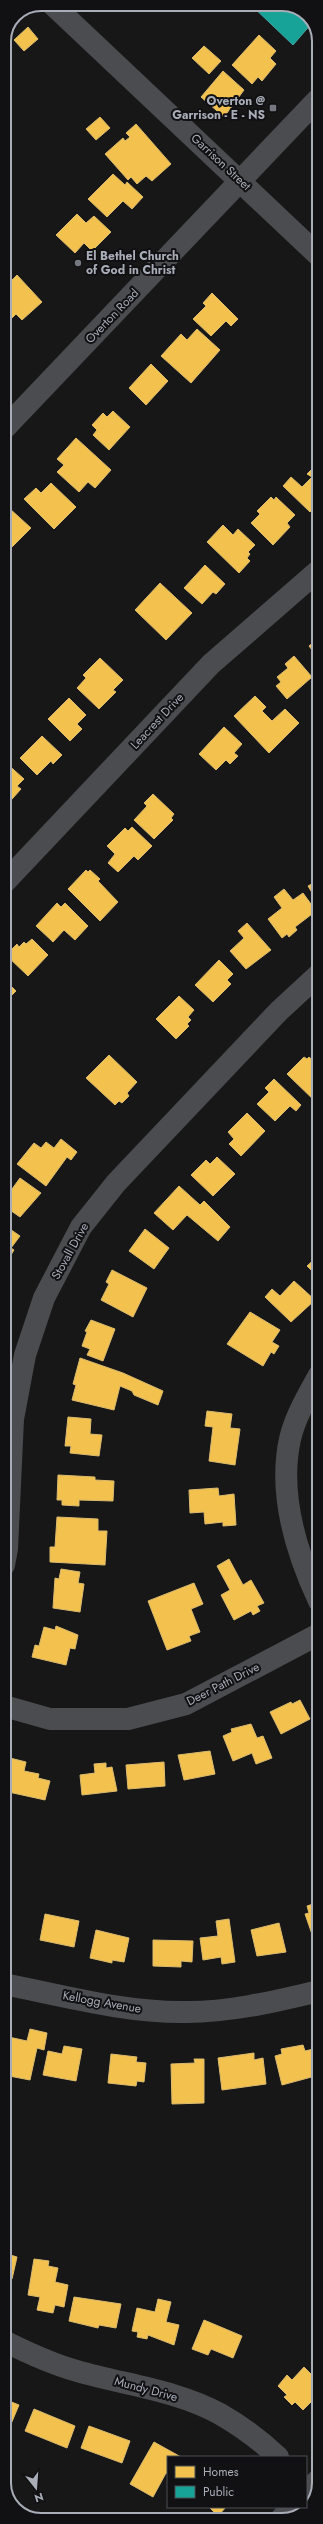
<svg xmlns="http://www.w3.org/2000/svg" width="323" height="2524" font-family="Jost,sans-serif">
<style>
.homes{fill:#f2c14e;stroke:#dcbb6e}
.public{fill:#17a398;stroke:#42a6a2}
.lines{fill:none;stroke-linecap:round;stroke-linejoin:round}
.minor{stroke:#4b4c50;stroke-width:22}
.poi-dot{fill:#757880;stroke:#111113;stroke-width:1.5}
.labels{text-anchor:middle;stroke-width:4;stroke-linejoin:round;paint-order:stroke}
.poi-label{font-size:12px;font-weight:bold;fill:#a8adb8;stroke:#111113;text-anchor:end}
.street-label{font-size:12px;fill:#a8adb8;stroke:#111113}
.rim{fill:none;stroke:#a8adb8;stroke-width:2}
</style>
<rect width="100%" height="100%" fill="#171717"/>
<g class="homes">
<polygon points="28,27 38,39 24,51 14,40"/>
<polygon points="259,35 276,51 270,58 276,64 262,81 258,77 252,84 232,65"/>
<polygon points="204,46 221,61 209,74 192,58"/>
<polygon points="223,71 244,90 224,117 201,97"/>
<polygon points="100,117 110,128 96,140 86,129"/>
<polygon points="136,124 171,164 152,181 146,176 137,184 131,177 128,180 105,154 123,138 125,141 130,137 126,133"/>
<polygon points="113,174 125,185 127,182 143,197 132,209 123,201 107,217 88,199"/>
<polygon points="319,181 319,195 312,188"/>
<polygon points="77,214 86,223 94,216 111,232 92,251 84,243 75,253 56,235"/>
<polygon points="4,272 12,280 17,275 42,302 22,320 16,314 7,323 4,320"/>
<polygon points="212,293 238,319 231,326 226,321 211,336 193,319 206,306 203,303"/>
<polygon points="197,329 220,350 191,383 161,356 181,334 187,340"/>
<polygon points="151,364 168,381 146,405 129,388"/>
<polygon points="113,411 130,427 109,450 93,435 97,430 92,425 103,413 107,417"/>
<polygon points="76,438 111,470 95,488 88,482 79,492 57,472 64,465 57,459"/>
<polygon points="314,467 319,472 319,504 310,512 283,486 291,477 302,487 312,477 307,474"/>
<polygon points="51,483 76,507 54,529 24,499 36,488 41,493"/>
<polygon points="271,497 274,500 276,497 295,515 287,523 290,527 273,545 251,523 260,514 257,511"/>
<polygon points="9,508 31,528 9,550 4,545 4,513"/>
<polygon points="223,525 233,535 238,529 255,545 248,552 250,554 247,558 250,561 239,573 207,542"/>
<polygon points="205,565 225,584 216,594 213,592 202,604 184,588"/>
<polygon points="160,583 192,613 166,640 135,610"/>
<polygon points="319,638 319,659 309,646"/>
<polygon points="294,656 312,677 287,699 276,686 281,682 277,677 288,668 285,664"/>
<polygon points="100,658 123,680 113,690 116,692 99,709 77,688 86,678 83,675"/>
<polygon points="255,696 266,707 262,711 272,721 285,709 299,723 269,753 234,716"/>
<polygon points="69,698 86,715 77,724 82,729 70,741 48,719"/>
<polygon points="224,727 242,744 234,753 238,756 230,764 226,760 216,770 199,754"/>
<polygon points="42,736 62,755 53,764 51,761 37,775 20,758"/>
<polygon points="4,761 24,779 17,786 21,789 4,808"/>
<polygon points="153,794 174,814 171,818 173,820 154,839 134,820 147,806 144,803"/>
<polygon points="132,827 152,846 138,860 134,856 118,872 108,863 115,854 107,846 125,828 128,831"/>
<polygon points="86,870 88,872 90,870 100,879 98,881 118,902 100,921 68,889"/>
<polygon points="319,880 319,904 308,886"/>
<polygon points="284,889 293,900 303,893 316,911 295,927 297,930 289,937 287,934 282,938 268,919 282,908 274,897"/>
<polygon points="57,903 61,907 65,903 88,926 75,940 64,930 53,942 36,926"/>
<polygon points="247,923 271,950 246,969 230,951 244,938 238,931"/>
<polygon points="32,939 48,955 28,976 6,955 17,944 19,947 24,942 26,944"/>
<polygon points="219,960 233,974 227,980 231,984 213,1002 195,985"/>
<polygon points="4,979 16,991 9,998 4,994"/>
<polygon points="179,996 194,1010 188,1017 191,1020 187,1024 189,1026 176,1039 156,1019"/>
<polygon points="109,1055 137,1082 127,1093 129,1096 122,1103 119,1101 115,1105 86,1078"/>
<polygon points="304,1057 307,1059 309,1057 318,1065 316,1068 319,1071 319,1105 287,1074"/>
<polygon points="274,1079 301,1105 296,1111 290,1106 275,1121 257,1104 269,1092 265,1088"/>
<polygon points="247,1113 265,1131 241,1156 229,1144 234,1139 228,1132"/>
<polygon points="61,1139 77,1152 71,1160 67,1157 46,1186 17,1164 34,1143 41,1148 46,1142 54,1148"/>
<polygon points="217,1157 235,1174 213,1196 191,1175 206,1160 210,1164"/>
<polygon points="20,1178 41,1193 20,1217 4,1206 4,1200"/>
<polygon points="179,1186 200,1205 204,1201 230,1227 218,1241 187,1215 173,1230 154,1213"/>
<polygon points="4,1225 20,1236 11,1248 14,1250 9,1258 6,1256 4,1259"/>
<polygon points="145,1229 169,1248 154,1269 129,1251"/>
<polygon points="319,1255 319,1278 307,1266"/>
<polygon points="112,1270 147,1288 133,1317 101,1300 109,1284 106,1282"/>
<polygon points="294,1281 315,1300 291,1322 265,1297 272,1289 280,1296"/>
<polygon points="250,1312 280,1330 272,1342 279,1346 274,1354 271,1352 263,1366 227,1344"/>
<polygon points="91,1320 115,1329 103,1361 87,1355 90,1349 82,1346 87,1332 85,1331"/>
<polygon points="80,1358 123,1373 163,1391 158,1405 134,1395 132,1391 120,1386 114,1410 72,1400 76,1385 73,1384"/>
<polygon points="207,1411 232,1414 230,1428 240,1429 235,1465 209,1461 213,1427 205,1426"/>
<polygon points="68,1417 91,1419 90,1434 102,1435 99,1456 70,1453 71,1446 65,1446"/>
<polygon points="58,1475 95,1477 95,1480 114,1481 113,1501 79,1500 79,1506 62,1505 62,1500 57,1500"/>
<polygon points="218,1488 219,1496 234,1494 236,1525 223,1526 223,1522 205,1524 204,1512 190,1513 189,1490"/>
<polygon points="57,1517 98,1519 98,1531 107,1531 105,1565 50,1562 50,1547 55,1547"/>
<polygon points="229,1559 243,1585 251,1580 264,1603 257,1606 260,1611 253,1615 251,1611 234,1620 221,1595 230,1590 217,1566"/>
<polygon points="61,1569 80,1572 78,1583 84,1584 80,1612 53,1608 55,1578 59,1579"/>
<polygon points="194,1583 203,1604 191,1609 200,1632 189,1636 191,1641 167,1650 148,1601"/>
<polygon points="56,1626 78,1635 75,1649 70,1648 66,1665 32,1657 35,1645 39,1646 44,1627 55,1630"/>
<polygon points="319,1687 319,1702 312,1690"/>
<polygon points="300,1700 310,1719 281,1734 270,1712 291,1702 292,1704"/>
<polygon points="251,1724 257,1738 263,1736 272,1758 256,1764 252,1753 233,1761 223,1736 232,1732 231,1729"/>
<polygon points="210,1751 215,1774 184,1780 178,1755"/>
<polygon points="6,1757 26,1762 24,1771 39,1774 38,1778 50,1781 45,1800 4,1791"/>
<polygon points="164,1762 165,1786 128,1789 126,1765"/>
<polygon points="106,1763 106,1768 112,1767 117,1791 82,1795 80,1775 95,1773 94,1764"/>
<polygon points="319,1902 319,1938 314,1940 305,1914 309,1913 307,1906"/>
<polygon points="45,1914 79,1921 74,1947 40,1940"/>
<polygon points="229,1919 235,1962 222,1964 221,1957 203,1960 200,1938 218,1936 216,1921"/>
<polygon points="279,1923 286,1952 257,1956 251,1930"/>
<polygon points="96,1930 129,1938 124,1962 112,1960 112,1963 90,1958"/>
<polygon points="153,1940 193,1941 192,1962 181,1961 181,1967 153,1966"/>
<polygon points="30,2029 47,2033 44,2050 37,2048 30,2080 4,2075 4,2036 27,2041"/>
<polygon points="303,2045 305,2051 318,2048 319,2075 282,2085 275,2056 282,2054 281,2049"/>
<polygon points="64,2046 82,2049 76,2081 43,2075 48,2051 62,2054"/>
<polygon points="254,2053 254,2060 263,2058 266,2084 222,2090 218,2058"/>
<polygon points="111,2054 137,2057 136,2062 146,2063 144,2082 137,2081 136,2086 108,2083"/>
<polygon points="194,2059 204,2059 204,2103 172,2104 171,2064 195,2063"/>
<polygon points="4,2249 8,2250 7,2254 17,2257 12,2279 4,2278"/>
<polygon points="34,2259 49,2261 48,2266 58,2268 55,2282 68,2285 64,2307 55,2305 53,2313 37,2310 40,2297 28,2295"/>
<polygon points="74,2297 121,2304 116,2328 99,2325 98,2328 69,2321"/>
<polygon points="158,2299 171,2302 166,2322 179,2325 174,2345 148,2335 147,2339 137,2337 138,2332 132,2331 137,2308 155,2312"/>
<polygon points="204,2320 242,2336 233,2358 211,2349 208,2355 192,2349"/>
<polygon points="304,2367 315,2378 319,2374 319,2394 303,2410 295,2402 292,2405 284,2397 287,2395 278,2386 287,2375 292,2380"/>
<polygon points="4,2399 19,2405 11,2424 4,2422"/>
<polygon points="34,2409 75,2426 67,2448 25,2431"/>
<polygon points="89,2426 130,2441 122,2463 81,2448"/>
<polygon points="154,2442 181,2457 168,2457 168,2474 166,2473 153,2497 130,2484"/>
<polygon points="209,2507 226,2507 218,2516"/>
</g>
<polygon class="public" points="250,4 287,4 308,15 312,23 293,45"/>
<g class="lines">
<g class="minor">
<polyline points="52,4 319,256"/>
<polyline points="4,429 319,98"/>
<polyline points="4,883 211,664 319,570"/>
<path d="M 319,1375 C 308,1395 295,1417 290,1439 C 278,1494 296,1552 319,1601"/>
<polyline points="4,1565 7,1549 13,1419 25,1355 44,1298 81,1227 116,1183 279,1011 319,974"/>
<polyline points="4,1706 50,1719 128,1719 186,1704 319,1634"/>
<path d="M 4,1984 C 64,1996 126,2013 187,2012 C 232,2012 276,2001 319,1991"/>
<path d="M 4,2341 C 28,2353 52,2364 77,2371 C 125,2385 176,2390 220,2414 C 241,2426 260,2440 278,2457"/>
<polyline points="306,2493 319,2479"/>
<polyline points="280,2520 292,2507"/>
</g>
</g>
<g class="poi-dot">
<rect x="269" y="104" width="8" height="8" rx="2"/>
<circle cx="78" cy="263" r="4"/>
</g>
<g class="labels">
<g class="poi-label">
<text x="265" y="105">Overton @<tspan x="265" dy="14">Garrison - E - NS</tspan></text>
<text x="86" y="260" text-anchor="start">El Bethel Church<tspan x="86" dy="14">of God in Christ</tspan></text>
</g>
<g class="street-label">
<text transform="translate(221 162) rotate(43)" y="4">Garrison Street</text>
<text transform="translate(112 316) rotate(-46)" y="4">Overton Road</text>
<text transform="translate(157 721) rotate(-47)" y="4">Leacrest Drive</text>
<text transform="translate(70 1251) rotate(-61)" y="4">Stovall Drive</text>
<text transform="translate(223 1684) rotate(-27)" y="4">Deer Path Drive</text>
<text transform="translate(102 2002) rotate(10)" y="4">Kellogg Avenue</text>
<text transform="translate(146 2389) rotate(15)" y="4">Mundy Drive</text>
</g>
</g>
<path d="M0 0H323V2524H0ZM41 11H282A30 30 0 0 1 312 41V2483A30 30 0 0 1 282 2513H41A30 30 0 0 1 11 2483V41A30 30 0 0 1 41 11Z" fill="#111113" fill-rule="evenodd"/>
<path class="rim" d="M41 11H282A30 30 0 0 1 312 41V2483A30 30 0 0 1 282 2513H41A30 30 0 0 1 11 2483V41A30 30 0 0 1 41 11Z"/>
<rect x="167" y="2456" width="140" height="52" fill="#111113" stroke="#4d4f55"/>
<rect x="175" y="2466" width="20" height="12" fill="#f2c14e" stroke="#4d4f55"/>
<text x="203" y="2476" font-size="12" fill="#a8adb8">Homes</text>
<rect x="175" y="2486" width="20" height="12" fill="#17a398" stroke="#4d4f55"/>
<text x="203" y="2496" font-size="12" fill="#a8adb8">Public</text>
<g transform="translate(36 2488) rotate(163)" stroke="#111113" stroke-width="3" paint-order="stroke">
<path d="M0-3L7 15L0 10L-7 15Z" fill="#a8adb8"/>
<text y="-6" font-size="11" font-weight="bold" text-anchor="middle" fill="#a8adb8">N</text>
</g>
</svg>
